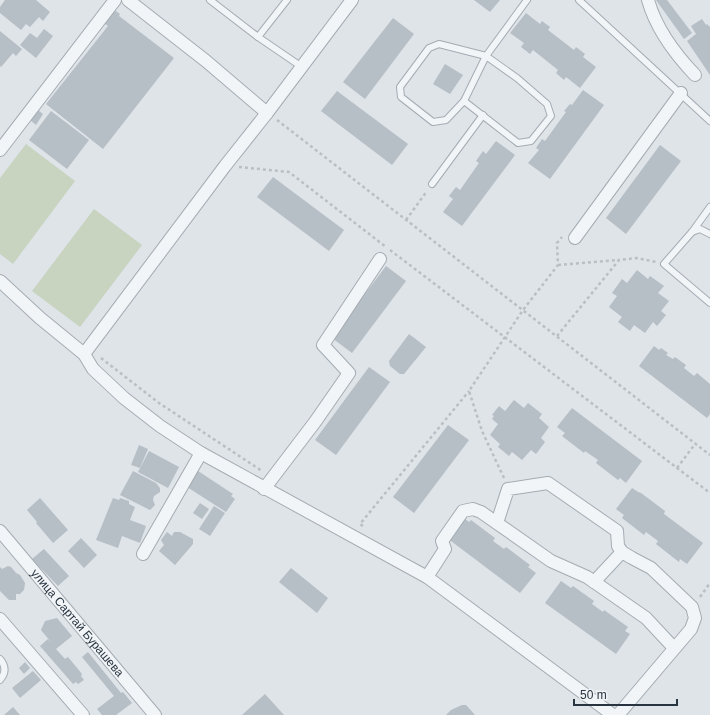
<svg xmlns="http://www.w3.org/2000/svg" width="710" height="715" font-family="Helvetica,sans-serif">
<style>
.green{fill:#c8d3c0}
.building{fill:#b6bec6}
.lines{fill:none;stroke-linecap:round;stroke-linejoin:round}
.service-casing{stroke:#a4acb3;stroke-width:8}
.minor-casing{stroke:#a4acb3;stroke-width:14}
.path{stroke:#b9bfc4;stroke-width:2.5;stroke-dasharray:3 3;stroke-linecap:butt}
.service{stroke:#f2f5f7;stroke-width:6}
.minor{stroke:#f2f5f7;stroke-width:12}
.labels{text-anchor:middle;stroke-width:4;stroke-linejoin:round;paint-order:stroke}
.street-label{font-size:12px;fill:#283440;stroke:#eff3f6}
</style>
<rect width="100%" height="100%" fill="#dfe4e9"/>
<g class="green">
<polygon points="26,144 75,181 13,264 0,254 0,178"/>
<polygon points="94,209 142,245 80,327 32,291"/>
</g>
<g class="building">
<polygon points="5,0 36,0 50,12 43,21 39,17 30,27 26,24 21,30 0,13 0,7"/>
<polygon points="474,0 500,0 490,12"/>
<polygon points="656,0 667,0 692,33 684,39"/>
<polygon points="113,9 120,14 119,16 174,58 103,149 46,104 108,26 103,22"/>
<polygon points="526,13 540,24 542,21 550,27 548,30 574,50 576,47 585,54 583,57 596,67 580,88 566,77 564,80 556,73 558,70 533,50 530,54 521,47 524,43 510,33"/>
<polygon points="393,18 414,34 365,99 343,82"/>
<polygon points="702,19 706,25 707,24 710,27 710,75 687,41 696,34 691,26"/>
<polygon points="44,29 53,36 36,58 20,45 30,33 37,38"/>
<polygon points="0,31 22,49 16,56 13,53 1,67 0,66"/>
<polygon points="445,64 463,75 450,94 433,84"/>
<polygon points="583,90 604,105 550,179 528,163 539,150 536,148 542,139 545,141 566,112 564,111 570,104 572,105"/>
<polygon points="337,91 408,144 392,165 321,111"/>
<polygon points="38,110 43,114 36,125 30,120"/>
<polygon points="51,111 89,140 67,169 29,140"/>
<polygon points="496,141 515,155 462,226 443,212 453,199 449,196 456,187 460,190 479,163 476,161 483,151 486,154"/>
<polygon points="660,145 681,161 626,234 606,218"/>
<polygon points="273,177 344,230 329,251 257,197"/>
<polygon points="386,266 406,281 352,353 332,338"/>
<polygon points="637,270 648,279 650,276 664,286 658,293 669,301 661,311 666,315 657,326 653,322 645,333 634,325 630,331 618,322 622,317 609,307 617,296 612,293 622,279 627,283"/>
<polygon points="409,334 426,347 404,374 400,374 390,366 389,361"/>
<polygon points="654,346 659,350 661,348 668,353 666,355 673,359 675,357 686,365 684,368 694,376 697,373 710,384 710,414 707,418 639,366"/>
<polygon points="369,367 390,382 336,455 315,440"/>
<polygon points="514,400 524,408 528,403 542,414 539,418 549,427 541,438 545,442 536,454 531,450 522,460 512,452 509,456 498,447 500,444 490,435 498,424 492,419 494,416 492,415 499,406 505,411"/>
<polygon points="572,408 642,461 626,483 620,478 618,480 596,463 598,460 585,451 584,453 562,436 565,433 557,427"/>
<polygon points="448,425 469,440 414,513 393,497"/>
<polygon points="139,445 148,449 140,468 131,465"/>
<polygon points="149,451 179,467 168,488 138,472"/>
<polygon points="195,469 233,494 231,496 235,499 226,512 184,485"/>
<polygon points="133,471 156,483 160,488 160,492 154,496 153,500 155,505 150,510 120,495"/>
<polygon points="632,488 638,492 641,493 665,511 664,514 703,543 687,564 680,559 679,562 656,544 658,541 646,532 644,535 622,518 624,515 616,509"/>
<polygon points="40,498 68,530 53,543 36,523 37,522 27,510"/>
<polygon points="113,498 119,500 120,498 129,501 129,504 135,507 130,520 146,526 140,543 122,536 118,548 96,540"/>
<polygon points="200,503 209,509 202,519 193,513"/>
<polygon points="214,506 225,513 210,536 199,529"/>
<polygon points="463,517 469,522 471,520 495,538 493,541 504,549 506,547 530,565 528,567 536,573 520,593 447,538"/>
<polygon points="167,532 172,536 174,532 180,532 193,539 193,544 175,565 159,551 164,545 161,540"/>
<polygon points="81,538 97,555 84,568 68,551"/>
<polygon points="44,549 69,576 58,586 32,559"/>
<polygon points="8,566 11,567 16,573 20,575 25,583 24,590 20,594 16,594 16,600 9,600 0,591 0,567 2,569"/>
<polygon points="291,568 328,598 317,613 279,582"/>
<polygon points="561,581 571,588 573,586 594,601 592,604 603,612 604,610 628,627 625,631 630,634 616,654 545,603"/>
<polygon points="57,618 72,636 56,649 65,659 68,657 82,674 81,676 84,680 78,684 76,682 73,684 40,646 48,639 51,642 41,630 45,621"/>
<polygon points="88,652 121,693 123,692 132,703 116,715 102,715 97,709 114,696 82,657"/>
<polygon points="25,662 30,668 24,674 19,668"/>
<polygon points="33,671 41,680 20,698 12,688"/>
<polygon points="265,694 284,715 242,715"/>
<polygon points="462,705 466,705 475,715 446,715 451,710"/>
<polygon points="13,707 20,715 4,715"/>
</g>
<g class="lines">
<g class="service-casing">
<g id="service">
<polyline points="210,0 258,37 302,67"/>
<polyline points="579,0 710,121"/>
<polyline points="258,37 287,0"/>
<polygon points="439,44 486,56 517,78 547,104 551,116 531,141 518,143 464,101 446,120 433,122 401,97 400,87 429,48"/>
<polyline points="464,101 486,56 527,0"/>
<polyline points="432,184 483,115"/>
<polyline points="692,232 710,207"/>
<polyline points="710,234 700,229 692,232 664,264 710,303"/>
<path d="M 0,659 C 6,666 6,673 0,680"/>
</g>
</g>
<g class="minor-casing">
<g id="minor">
<polyline points="128,0 206,61 267,113"/>
<path d="M 648,0 C 656,29 675,54 695,75"/>
<polyline points="0,150 115,0"/>
<polyline points="575,238 681,93"/>
<polyline points="0,281 40,318 84,354 93,369 124,398 160,426 201,453 427,577 613,715"/>
<polyline points="84,354 225,166 267,113 352,0"/>
<polyline points="264,489 315,422 349,373 323,345 380,259"/>
<polyline points="497,523 508,489 548,483 617,531 618,546 622,552 632,558 651,568 692,607 695,618 691,629 618,715"/>
<path id="s1" d="M 0,531 L 155,715"/>
<polyline points="143,554 201,453"/>
<polyline points="427,577 445,549 442,541 463,511 473,509 481,512 551,561 587,577 646,618 674,648"/>
<polyline points="594,582 622,552"/>
<polyline points="0,619 83,715"/>
</g>
</g>
<g class="path">
<polyline points="277,120 710,455"/>
<polyline points="239,167 289,172 386,247"/>
<polyline points="406,220 427,191"/>
<polyline points="390,250 710,493"/>
<polyline points="558,265 619,260"/>
<polyline points="557,336 619,260 637,258 656,262"/>
<polyline points="101,358 159,403 262,471"/>
<polyline points="677,468 695,444"/>
<polyline points="504,478 482,431 469,391 523,310 558,265 557,243 562,237"/>
<polyline points="363,526 360,524 469,391"/>
<polyline points="700,597 710,583"/>
</g>
<use href="#service" class="service"/>
<use href="#minor" class="minor"/>
</g>
<g class="labels">
<g class="street-label">
<text dy="4" stroke="none"><textPath href="#s1" startOffset="120">улица Сартай Бурашева</textPath></text>
</g>
</g>
<path d="M574 699v6h103v-6" fill="none" stroke="#283440" stroke-width="2"/>
<text x="580" y="699" font-size="12" fill="#283440" stroke="#eff3f6" stroke-width="3" paint-order="stroke">50 m</text>
</svg>
